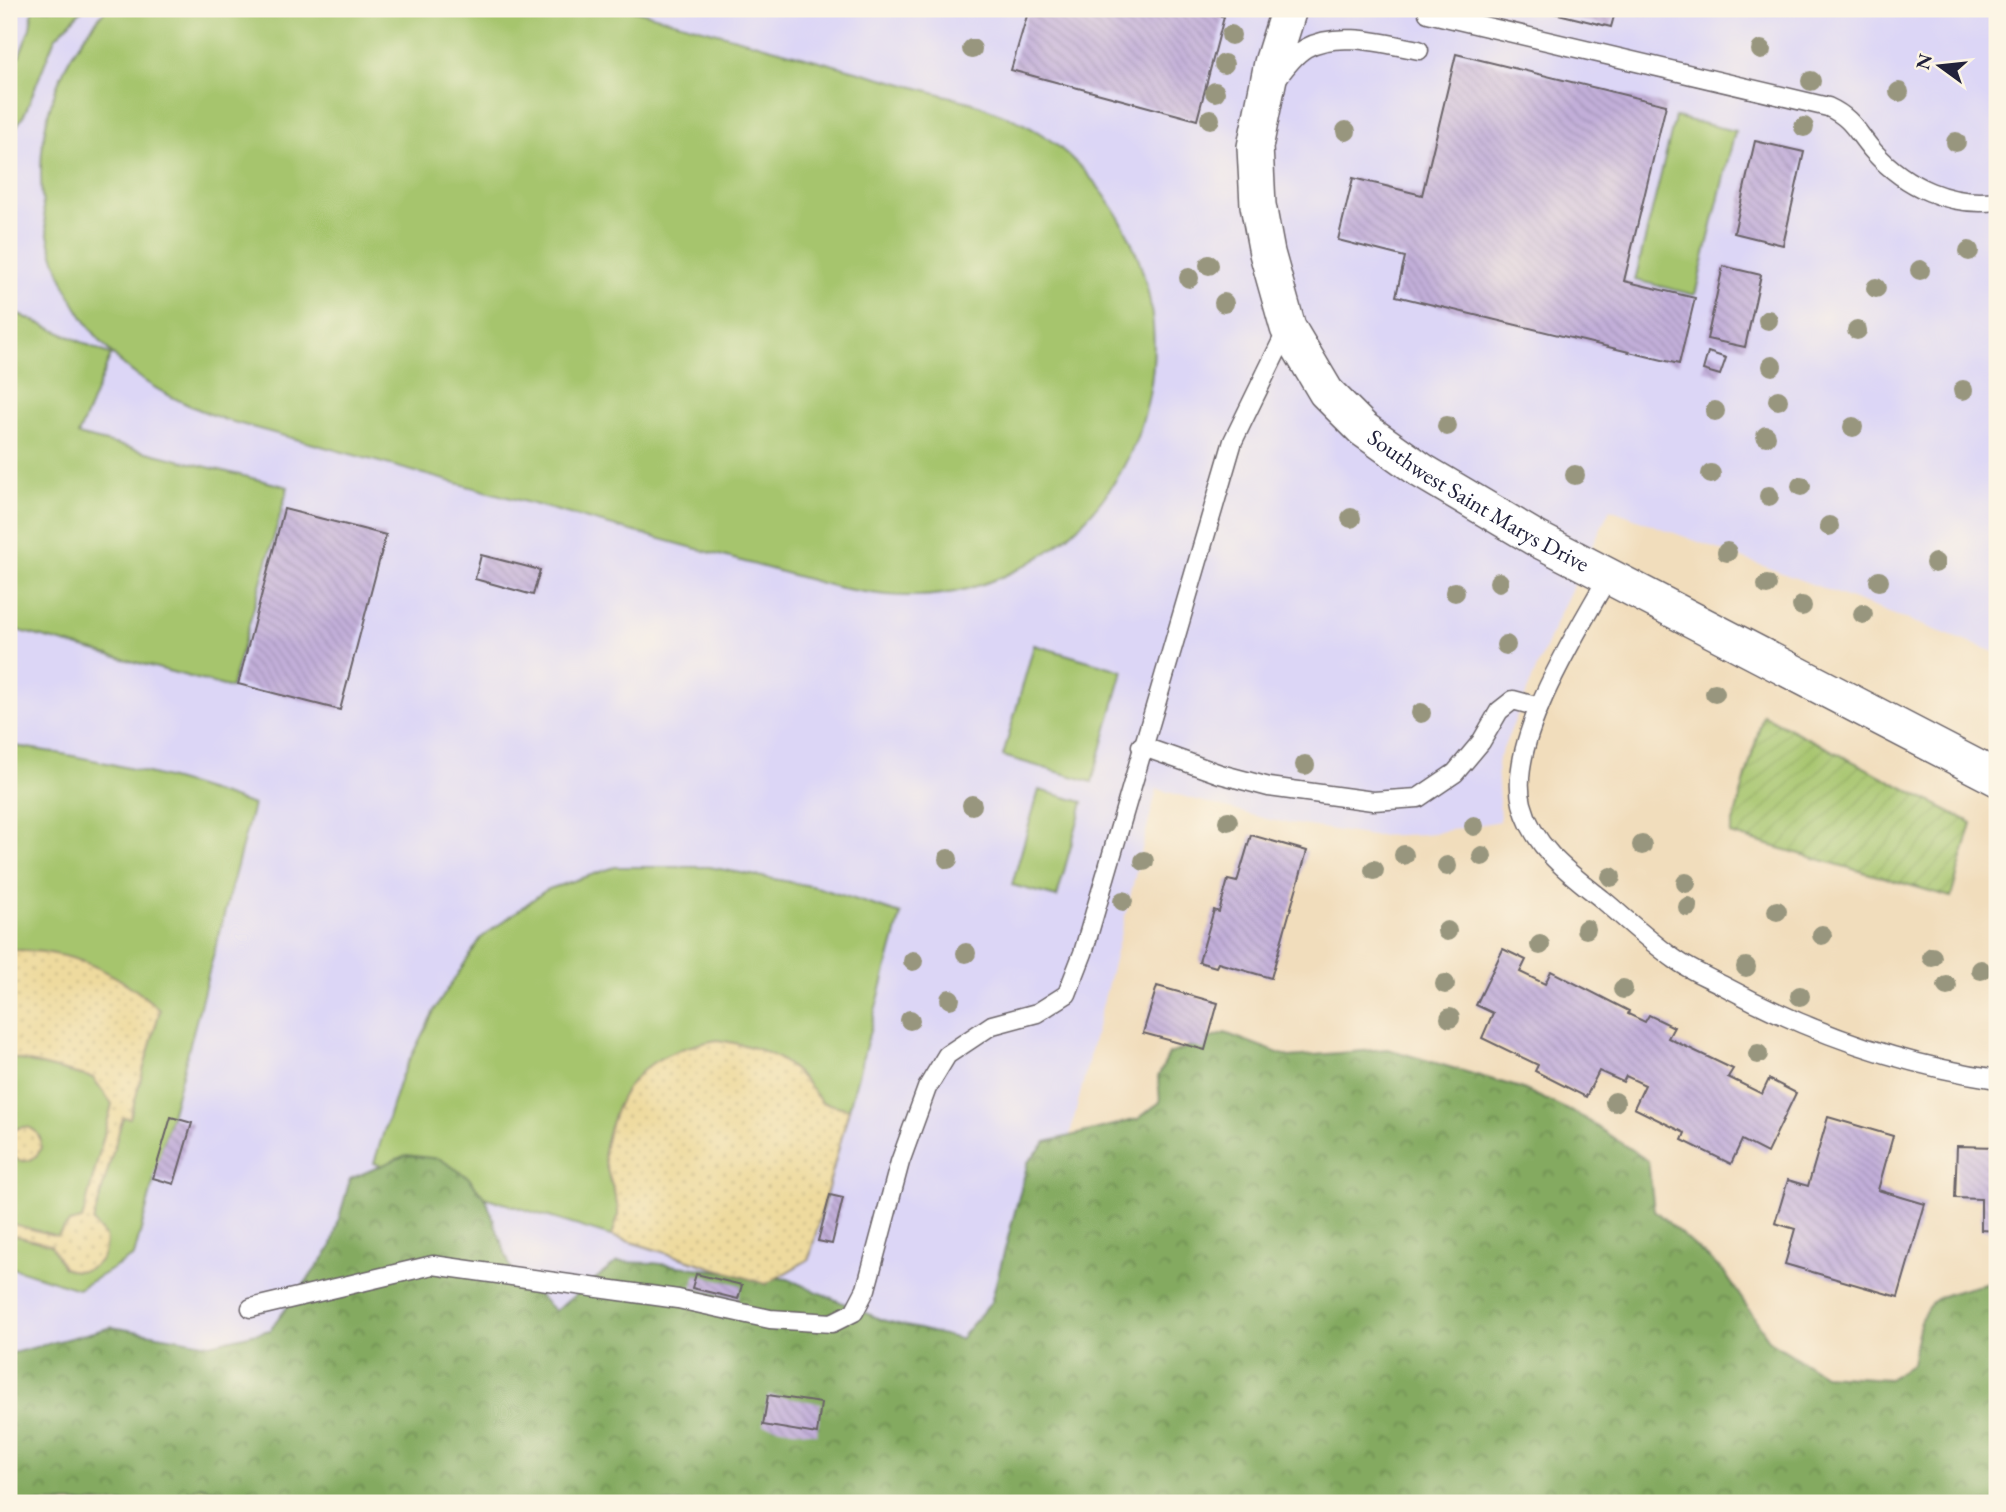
<svg xmlns="http://www.w3.org/2000/svg" width="2006" height="1512" font-family="'EB Garamond',serif">
<style>
.built{fill:#dcd6f6}
.green{fill:#a6c56d;stroke:#647454;stroke-width:2}
.forest{fill:url(#forest-crowns);stroke:#53664e;stroke-width:2}
.sand{fill:url(#sand-dots);stroke:#887e6c;stroke-width:2}
.garden{fill:url(#garden-furrows);stroke:#647454;stroke-width:2}
.building{fill:url(#building-back-hatch)}
.lines{fill:none;stroke-linecap:round;stroke-linejoin:round}
.service-casing{stroke:#6a6368;stroke-width:21}
.minor-casing{stroke:#6a6368;stroke-width:38}
.service{stroke:#fff;stroke-width:18}
.minor{stroke:#fff;stroke-width:35}
.tree{fill:#98967e}
.labels{text-anchor:middle;stroke-width:6;stroke-linejoin:round;paint-order:stroke}
.street-label{font-size:23px;fill:#22223b;stroke:#fcf5e5}
</style>
<defs>
<pattern id="forest-crowns" width="20" height="18" patternUnits="userSpaceOnUse" patternTransform="scale(1.75)"><rect width="20" height="18" fill="#84aa60"/><path d="M2 6a3 3 0 1 1 6 0M12 15a3 3 0 1 1 6 0" fill="none" stroke="#6c8a50"/></pattern>
<pattern id="sand-dots" width="8" height="8" patternUnits="userSpaceOnUse" patternTransform="scale(1.75)"><rect width="8" height="8" fill="#eeda9e"/><path d="M2 2h.1M6 6h.1" fill="none" stroke="#ccbb89" stroke-width="1.8" stroke-linecap="round"/></pattern>
<pattern id="garden-furrows" width="10" height="10" patternUnits="userSpaceOnUse" patternTransform="scale(1.75)"><rect width="10" height="10" fill="#a6c56d"/><path d="M-1 1l2-2M0 10L10 0M9 11l2-2" fill="none" stroke="#8fa95f"/></pattern>
<pattern id="building-back-hatch" width="6" height="6" patternUnits="userSpaceOnUse" patternTransform="scale(1.75)"><rect width="6" height="6" fill="#c2afd9"/><path d="M-1 5l2 2M0 0l6 6M5-1l2 2" fill="none" stroke="#a696bb"/></pattern>
</defs>
<rect width="100%" height="100%" fill="#fcf5e5"/>
<filter id="ink" filterUnits="userSpaceOnUse"><feTurbulence type="fractalNoise" baseFrequency=".0143" numOctaves="2"/><feDisplacementMap in="SourceGraphic" scale="14" xChannelSelector="R" yChannelSelector="G"/><feConvolveMatrix kernelMatrix="1 2 1 2 8 2 1 2 1" color-interpolation-filters="sRGB"/></filter>
<filter id="wash" filterUnits="userSpaceOnUse"><feTurbulence type="fractalNoise" baseFrequency=".00686" numOctaves="4" result="noise"/><feDisplacementMap in="SourceGraphic" scale="28" xChannelSelector="R" yChannelSelector="G"/><feGaussianBlur stdDeviation="1.57" result="paint"/><feColorMatrix in="noise" values="0 0 0 0 0 0 0 0 0 0 0 0 0 0 0 0 0 1.4 0 .05"/><feComposite in="paint" operator="in"/></filter>
<g filter="url(#wash)">
<rect width="100%" height="100%" fill="#f1ddbc"/>
<polygon class="built" points="9,9 1997,9 1997,653 1610,509 1559,615 1497,763 1500,821 1428,834 1372,836 1270,820 1157,789 977,1503 112,1327 9,1354"/>
<g class="green">
<polygon points="33,9 83,9 55,38 25,113 9,138 9,83 30,28"/>
<path d="M 106,9 L 630,9 L 973,103 C 1001,114 1030,124 1054,143 C 1218,273 1173,532 967,589 C 924,601 880,596 836,587 L 226,420 C 199,410 174,400 149,384 C 49,319 13,177 64,70 C 74,48 90,28 106,9 Z"/>
<polygon points="1675,117 1735,131 1695,295 1635,280"/>
<polygon points="9,310 111,355 78,435 288,487 231,688 9,628"/>
<polygon points="1034,645 1123,671 1092,782 1003,756"/>
<path d="M 9,745 C 93,757 173,777 253,805 L 134,1256 L 78,1289 L 9,1267 Z"/>
<polygon points="1039,790 1083,802 1057,897 1012,885"/>
<polygon points="615,867 709,867 816,887 901,914 809,1259 766,1284 374,1163 401,1077 435,1009 481,938 546,890"/>
<polygon points="200,1486 262,1501 263,1503 171,1503"/>
</g>
<path class="forest" d="M 1225,1033 L 1289,1057 L 1388,1049 L 1521,1088 L 1581,1116 L 1648,1161 L 1654,1210 L 1724,1272 L 1770,1341 L 1824,1375 L 1889,1379 L 1912,1364 C 1924,1290 1929,1299 1997,1281 L 1997,1503 L 263,1503 L 200,1486 L 171,1503 L 9,1503 L 9,1354 L 112,1327 L 210,1344 L 270,1330 L 331,1248 L 350,1179 L 406,1155 L 440,1159 L 468,1177 L 486,1199 L 511,1269 L 555,1311 L 617,1262 L 653,1263 L 788,1279 L 882,1320 L 960,1339 L 991,1302 L 1028,1162 L 1046,1142 L 1138,1119 L 1160,1102 L 1158,1077 L 1169,1054 Z"/>
<g class="sand">
<path d="M 9,950 C 69,949 116,970 160,1010 L 130,1118 L 123,1117 L 93,1222 L 105,1236 C 110,1263 86,1277 63,1268 L 51,1245 L 9,1234 L 9,1223 L 57,1236 L 69,1223 L 82,1220 L 112,1104 L 93,1078 L 9,1057 Z"/>
<path d="M 717,1040 C 767,1047 793,1060 821,1102 L 849,1109 L 809,1259 L 766,1284 L 612,1236 C 614,1229 617,1222 618,1215 C 620,1199 604,1172 604,1152 C 605,1140 610,1127 614,1115 C 631,1066 668,1049 717,1040 Z"/>
<circle cx="24" cy="1144" r="17"/>
</g>
<polygon class="garden" points="1763,715 1972,823 1951,897 1730,834"/>
<g id="blocks">
<g class="building">
<polygon points="1029,9 1204,9 1204,11 1224,17 1197,120 1011,70"/>
<polygon points="1538,9 1616,9 1611,27"/>
<polygon points="1620,9 1643,9 1642,15"/>
<polygon points="1456,54 1666,105 1624,281 1695,298 1679,364 1396,296 1405,257 1338,240 1353,178 1422,195"/>
<polygon points="1755,141 1804,152 1783,245 1734,233"/>
<polygon points="1723,266 1761,275 1745,347 1707,339"/>
<polygon points="1708,352 1726,358 1720,375 1703,370"/>
<polygon points="284,509 386,535 340,710 238,684"/>
<polygon points="481,555 540,570 533,595 475,579"/>
<polygon points="1251,835 1307,851 1271,978 1218,963 1216,967 1199,962 1214,910 1219,912 1228,880 1237,882"/>
<polygon points="1503,949 1526,960 1520,972 1545,984 1551,971 1629,1011 1628,1014 1645,1022 1649,1015 1674,1027 1668,1038 1733,1069 1728,1077 1762,1094 1769,1079 1796,1093 1767,1153 1742,1140 1731,1164 1682,1140 1685,1133 1634,1108 1645,1085 1626,1076 1623,1082 1599,1071 1586,1097 1535,1071 1538,1065 1482,1038 1493,1013 1476,1005"/>
<polygon points="1157,986 1218,1003 1205,1050 1143,1033"/>
<polygon points="171,1117 192,1123 174,1184 153,1178"/>
<polygon points="1828,1117 1893,1136 1878,1190 1925,1204 1898,1297 1785,1264 1795,1229 1775,1223 1788,1180 1808,1186"/>
<polygon points="1957,1146 1997,1147 1997,1231 1981,1230 1981,1199 1955,1198"/>
<polygon points="830,1195 843,1198 832,1244 818,1241"/>
<polygon points="696,1274 742,1285 738,1299 692,1288"/>
<polygon points="768,1395 821,1403 817,1434 763,1425"/>
</g>
</g>
</g>
<g filter="url(#ink)">
<use href="#blocks" fill-opacity="0" stroke="#6a6368" stroke-width="2"/>
<g class="lines">
<g class="service-casing">
<g id="service">
<path d="M 1428,13 L 1828,107 C 1854,119 1856,132 1874,152 C 1906,187 1950,207 1997,201"/>
<path d="M 1276,80 C 1284,69 1294,55 1306,48 C 1338,30 1386,44 1419,50"/>
<path d="M 1609,575 C 1579,630 1506,741 1522,804 C 1533,847 1569,873 1602,899 C 1626,919 1650,942 1676,960 C 1690,970 1707,977 1722,985 C 1807,1031 1902,1065 1997,1079"/>
<polyline points="1141,746 1220,774 1269,787 1373,801 1418,798 1455,773 1481,742 1499,711 1513,700 1539,707"/>
<polyline points="251,1308 433,1265 678,1299 770,1319 832,1323 854,1312 866,1289 900,1162 927,1088 947,1055 992,1025 1037,1013 1067,994 1083,953 1233,441 1288,328"/>
</g>
</g>
<g class="minor-casing">
<g id="minor">
<path id="s1" d="M 1289,9 L 1272,63 L 1255,147 L 1258,205 L 1267,253 L 1288,328 L 1326,392 L 1363,429 L 1422,471 L 1535,538 L 1997,778"/>
</g>
</g>
<use href="#service" class="service"/>
<use href="#minor" class="minor"/>
</g>
<g class="tree">
<circle cx="1231" cy="35" r="10"/>
<circle cx="972" cy="49" r="10"/>
<circle cx="1761" cy="50" r="10"/>
<circle cx="1224" cy="64" r="10"/>
<circle cx="1811" cy="81" r="10"/>
<circle cx="1215" cy="92" r="10"/>
<circle cx="1899" cy="92" r="10"/>
<circle cx="1210" cy="119" r="10"/>
<circle cx="1804" cy="127" r="10"/>
<circle cx="1346" cy="131" r="10"/>
<circle cx="1956" cy="142" r="10"/>
<circle cx="1969" cy="251" r="10"/>
<circle cx="1209" cy="265" r="10"/>
<circle cx="1920" cy="270" r="10"/>
<circle cx="1189" cy="278" r="10"/>
<circle cx="1876" cy="288" r="10"/>
<circle cx="1224" cy="303" r="10"/>
<circle cx="1768" cy="320" r="10"/>
<circle cx="1857" cy="330" r="10"/>
<circle cx="1772" cy="366" r="10"/>
<circle cx="1963" cy="390" r="10"/>
<circle cx="1778" cy="400" r="10"/>
<circle cx="1715" cy="411" r="10"/>
<circle cx="1447" cy="426" r="10"/>
<circle cx="1853" cy="427" r="10"/>
<circle cx="1766" cy="436" r="10"/>
<circle cx="1711" cy="474" r="10"/>
<circle cx="1575" cy="475" r="10"/>
<circle cx="1801" cy="486" r="10"/>
<circle cx="1769" cy="496" r="10"/>
<circle cx="1351" cy="518" r="10"/>
<circle cx="1829" cy="526" r="10"/>
<circle cx="1727" cy="552" r="10"/>
<circle cx="1935" cy="563" r="10"/>
<circle cx="1879" cy="581" r="10"/>
<circle cx="1499" cy="582" r="10"/>
<circle cx="1767" cy="585" r="10"/>
<circle cx="1455" cy="592" r="10"/>
<circle cx="1802" cy="606" r="10"/>
<circle cx="1863" cy="614" r="10"/>
<circle cx="1506" cy="645" r="10"/>
<circle cx="1715" cy="693" r="10"/>
<circle cx="1421" cy="713" r="10"/>
<circle cx="1305" cy="765" r="10"/>
<circle cx="972" cy="805" r="10"/>
<circle cx="1228" cy="821" r="10"/>
<circle cx="1474" cy="826" r="10"/>
<circle cx="1642" cy="845" r="10"/>
<circle cx="1404" cy="855" r="10"/>
<circle cx="1482" cy="856" r="10"/>
<circle cx="948" cy="859" r="10"/>
<circle cx="1144" cy="861" r="10"/>
<circle cx="1447" cy="866" r="10"/>
<circle cx="1374" cy="870" r="10"/>
<circle cx="1611" cy="877" r="10"/>
<circle cx="1686" cy="883" r="10"/>
<circle cx="1123" cy="901" r="10"/>
<circle cx="1688" cy="907" r="10"/>
<circle cx="1777" cy="911" r="10"/>
<circle cx="1586" cy="929" r="10"/>
<circle cx="1447" cy="931" r="10"/>
<circle cx="1822" cy="935" r="10"/>
<circle cx="1540" cy="945" r="10"/>
<circle cx="966" cy="953" r="10"/>
<circle cx="1932" cy="957" r="10"/>
<circle cx="913" cy="961" r="10"/>
<circle cx="1746" cy="967" r="10"/>
<circle cx="1981" cy="970" r="10"/>
<circle cx="1445" cy="984" r="10"/>
<circle cx="1947" cy="986" r="10"/>
<circle cx="1623" cy="989" r="10"/>
<circle cx="1800" cy="996" r="10"/>
<circle cx="950" cy="999" r="10"/>
<circle cx="1450" cy="1018" r="10"/>
<circle cx="910" cy="1020" r="10"/>
<circle cx="1758" cy="1054" r="10"/>
<circle cx="1615" cy="1102" r="10"/>
</g>
</g>
<g class="labels">
<g class="street-label">
<text dy="8" stroke="none"><textPath href="#s1" startOffset="590">Southwest Saint Marys Drive</textPath></text>
</g>
</g>
<rect width="2006" height="1512" fill="none" stroke="#fcf5e5" stroke-width="35"/>
<g transform="translate(1940 66) rotate(285)" stroke="#fcf5e5" stroke-width="5" paint-order="stroke">
<path d="M0-5L12 26L0 18L-12 26Z" fill="#22223b"/>
<text y="-10" font-size="19" font-weight="bold" text-anchor="middle" fill="#22223b">N</text>
</g>
</svg>
